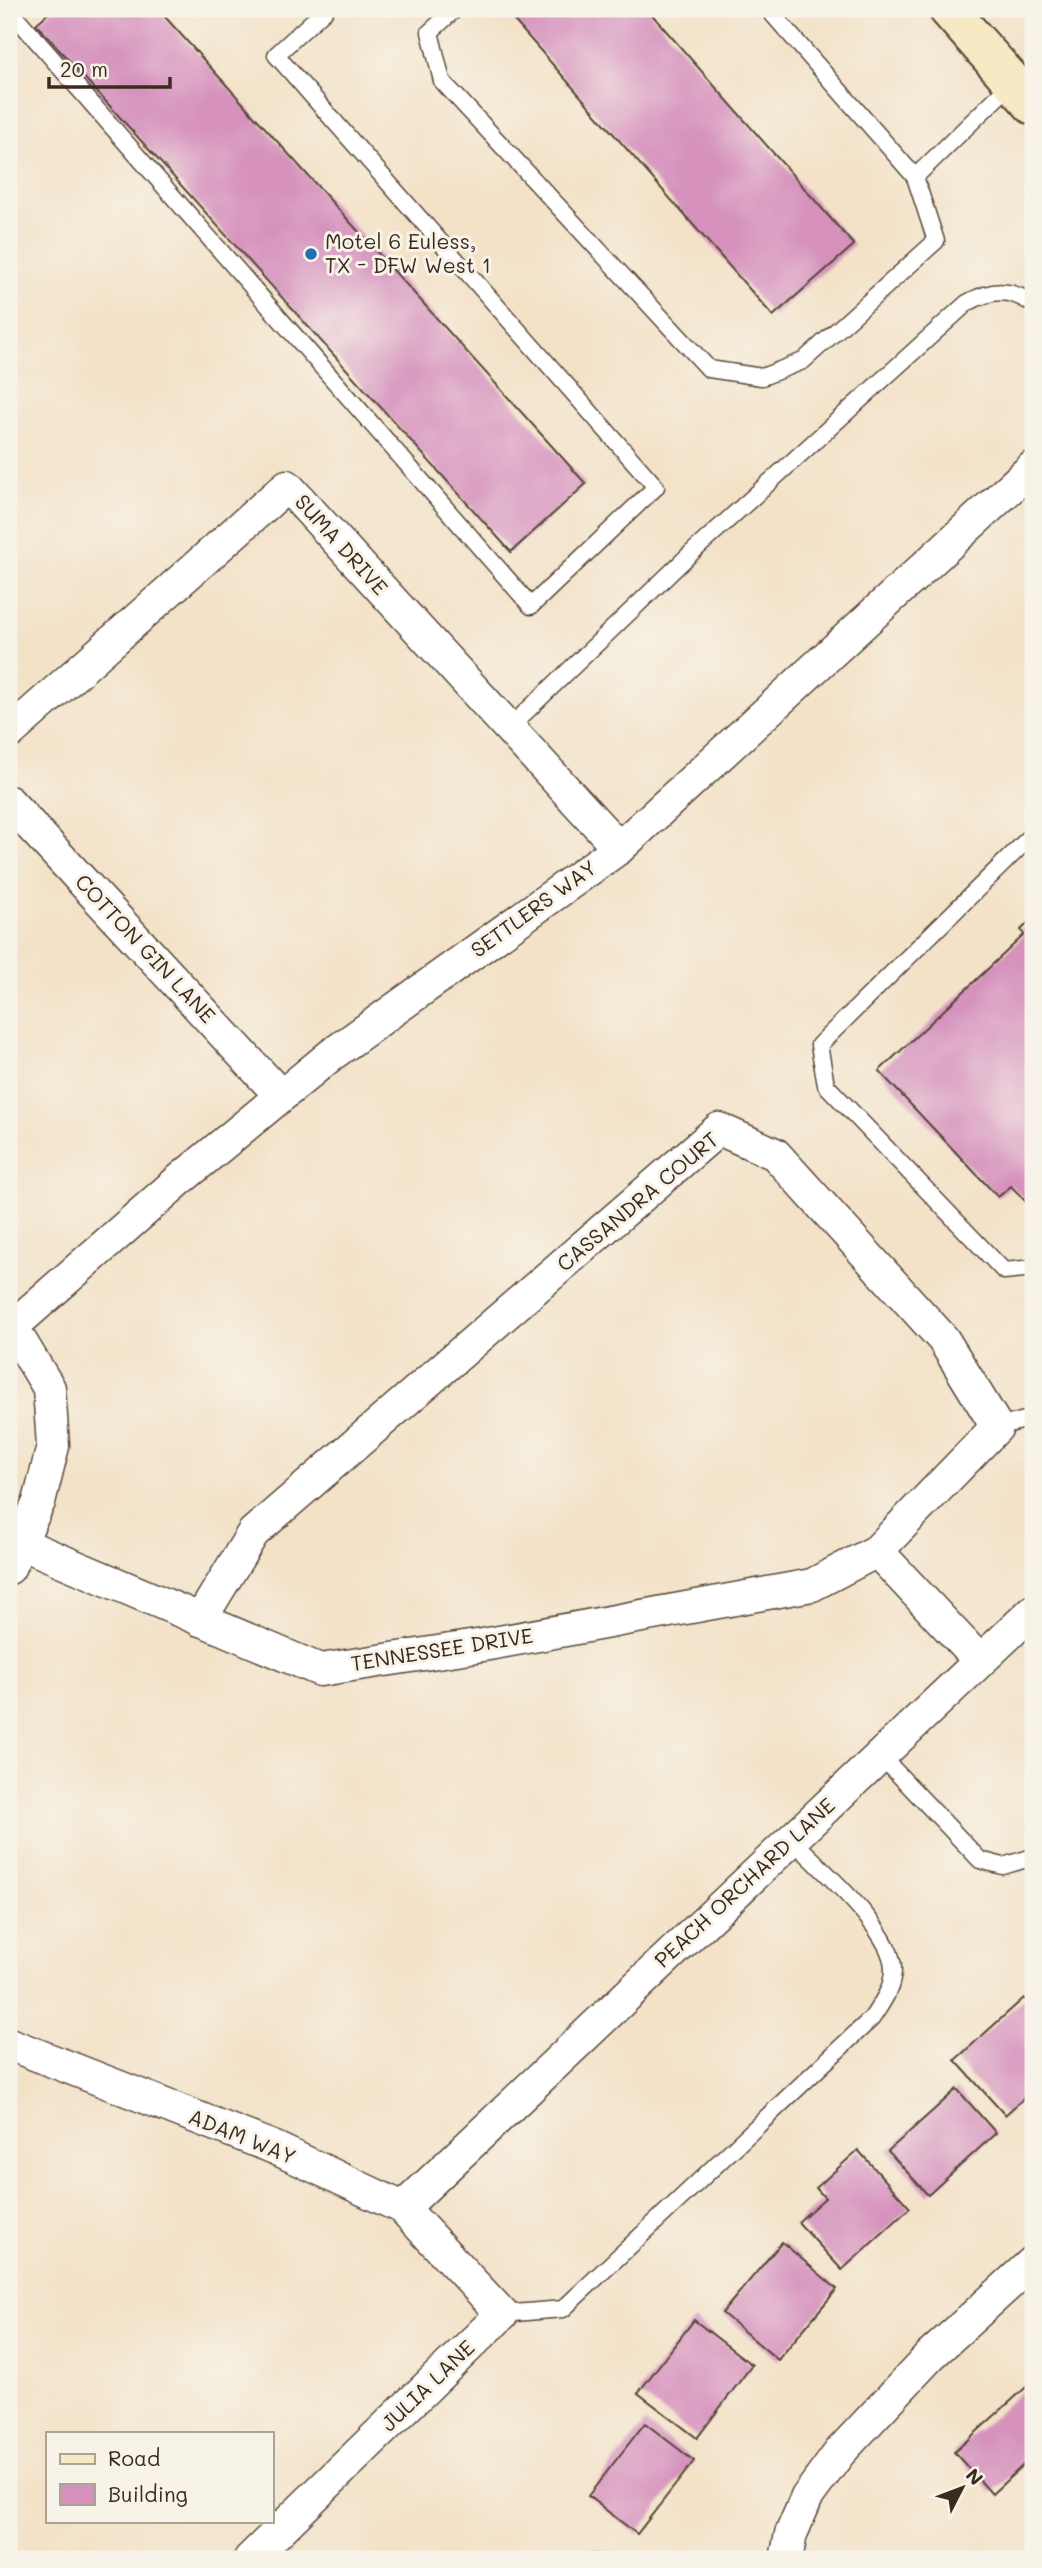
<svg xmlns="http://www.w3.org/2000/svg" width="1042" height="2568" font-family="Mali,sans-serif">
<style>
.building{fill:#d692bd}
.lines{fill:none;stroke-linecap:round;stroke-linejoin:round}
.lane-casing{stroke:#574638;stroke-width:19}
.street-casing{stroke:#574638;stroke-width:35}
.secondary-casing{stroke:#574638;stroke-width:42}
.lane{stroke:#fff;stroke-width:16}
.street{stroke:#fff;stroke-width:32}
.secondary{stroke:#f6e9c3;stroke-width:38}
.poi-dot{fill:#1f6fb2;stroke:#f7f3e8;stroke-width:2.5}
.labels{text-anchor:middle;stroke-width:6;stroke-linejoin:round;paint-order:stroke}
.poi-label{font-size:21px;fill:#3b2a1e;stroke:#f7f3e8;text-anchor:start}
.street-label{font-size:21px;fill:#3b2a1e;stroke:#f7f3e8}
</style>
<rect width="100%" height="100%" fill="#f7f3e8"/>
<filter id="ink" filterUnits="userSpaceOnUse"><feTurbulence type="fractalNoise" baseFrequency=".0143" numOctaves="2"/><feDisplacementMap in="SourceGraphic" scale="14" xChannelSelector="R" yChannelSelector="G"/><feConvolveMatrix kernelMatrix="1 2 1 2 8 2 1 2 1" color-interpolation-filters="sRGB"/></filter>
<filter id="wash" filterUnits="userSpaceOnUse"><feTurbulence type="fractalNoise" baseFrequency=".00686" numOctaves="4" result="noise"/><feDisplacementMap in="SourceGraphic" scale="28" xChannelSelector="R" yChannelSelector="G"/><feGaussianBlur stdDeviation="1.57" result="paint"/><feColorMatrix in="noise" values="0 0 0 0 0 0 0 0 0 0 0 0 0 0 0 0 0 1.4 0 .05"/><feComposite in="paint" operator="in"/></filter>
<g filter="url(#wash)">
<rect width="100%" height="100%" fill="#f3e2c8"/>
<g id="blocks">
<g class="building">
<polygon points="53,9 158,9 586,484 511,552 36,24"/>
<polygon points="504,9 647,9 854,245 773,316"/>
<polygon points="1033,918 1033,1203 1030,1206 1011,1186 998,1197 879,1071 1024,935 1021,930"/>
<polygon points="1024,1998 1033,2008 1033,2090 1005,2115 955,2060"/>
<polygon points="957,2089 996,2133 928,2195 888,2151"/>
<polygon points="858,2150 910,2208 842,2270 798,2222 825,2198 816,2188"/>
<polygon points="782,2242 837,2289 778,2360 722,2313"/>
<polygon points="694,2320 752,2365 697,2438 638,2393"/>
<polygon points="1033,2381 1033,2456 992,2494 954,2452"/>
<polygon points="645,2423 694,2461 637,2534 588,2496"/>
<polygon points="591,2554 641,2557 641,2559 591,2559"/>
</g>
</g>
</g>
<g filter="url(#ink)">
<use href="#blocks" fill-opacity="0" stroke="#574638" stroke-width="2"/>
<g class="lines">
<g class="lane-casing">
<g id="lane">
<polyline points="9,9 531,606 656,487 276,55 326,9"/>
<polyline points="455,9 430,32 442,81 709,369 762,377 803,361 936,241 915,177 1013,82"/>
<polyline points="768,9 915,177"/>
<path d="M 509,728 L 687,557 L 967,303 C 992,289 1009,288 1033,304"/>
<polyline points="1033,834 819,1045 826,1085 1004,1271 1033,1268"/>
<polyline points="997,1427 1033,1418"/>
<polyline points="880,1755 980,1860 1003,1866 1033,1857"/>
<path d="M 502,2314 L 563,2309 L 872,2018 C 882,2002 893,1989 893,1969 C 893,1930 819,1868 792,1839"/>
</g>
</g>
<g class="street-casing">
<g id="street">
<polyline points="9,733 287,486 619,848"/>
<polyline points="9,802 281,1096"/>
<polyline points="9,1322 49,1388 53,1446 39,1502 9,1568"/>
<polyline points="13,1326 177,1182 331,1055 619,848 1033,467"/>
<polyline points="20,1543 320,1670 483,1645 812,1585 877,1551 997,1427 943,1339 775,1154 719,1129 253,1533 200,1620"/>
<polyline points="877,1551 980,1661"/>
<polyline points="9,2044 275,2148 403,2208 1033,1611"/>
<polyline points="250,2559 502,2314 403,2208"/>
<polyline points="786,2559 791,2534 807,2497 840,2452 930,2356 1033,2262"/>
</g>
</g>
<g class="secondary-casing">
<polyline id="secondary" points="948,9 1033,105"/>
</g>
<use href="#lane" class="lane"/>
<use href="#street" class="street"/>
<use href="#secondary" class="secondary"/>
</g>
</g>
<circle class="poi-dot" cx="311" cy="254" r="7"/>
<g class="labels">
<g class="poi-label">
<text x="325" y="249">Motel 6 Euless,<tspan x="325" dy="24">TX - DFW West 1</tspan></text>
</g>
<g class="street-label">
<text transform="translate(341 545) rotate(48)" y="7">SUMA DRIVE</text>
<text transform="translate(534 909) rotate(-36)" y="7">SETTLERS WAY</text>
<text transform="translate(145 949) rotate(47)" y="7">COTTON GIN LANE</text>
<text transform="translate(638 1202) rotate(-40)" y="7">CASSANDRA COURT</text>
<text transform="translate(442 1650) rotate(-9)" y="7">TENNESSEE DRIVE</text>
<text transform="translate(745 1883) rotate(-43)" y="7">PEACH ORCHARD LANE</text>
<text transform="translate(242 2137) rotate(22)" y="7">ADAM WAY</text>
<text transform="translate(428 2386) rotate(-44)" y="7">JULIA LANE</text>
</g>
</g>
<rect width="1042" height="2568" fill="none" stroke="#f7f3e8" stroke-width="35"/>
<rect x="46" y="2432" width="228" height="91" fill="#f7f3e8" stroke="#aca397" stroke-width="2"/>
<rect x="60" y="2454" width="35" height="10" fill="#f6e9c3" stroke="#aca397" stroke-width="2"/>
<text x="108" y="2466" font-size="21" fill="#3b2a1e">Road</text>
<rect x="60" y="2484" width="35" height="21" fill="#d692bd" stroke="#aca397" stroke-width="2"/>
<text x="108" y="2502" font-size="21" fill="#3b2a1e">Building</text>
<g transform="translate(962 2488) rotate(48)" stroke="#f7f3e8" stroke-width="5" paint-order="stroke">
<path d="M0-5L12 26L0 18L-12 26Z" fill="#3b2a1e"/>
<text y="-10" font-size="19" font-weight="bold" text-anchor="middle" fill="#3b2a1e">N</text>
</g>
<path d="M49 77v10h121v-10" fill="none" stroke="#3b2a1e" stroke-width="3.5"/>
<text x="60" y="77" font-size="21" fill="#3b2a1e" stroke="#f7f3e8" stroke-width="5" paint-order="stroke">20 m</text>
</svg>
